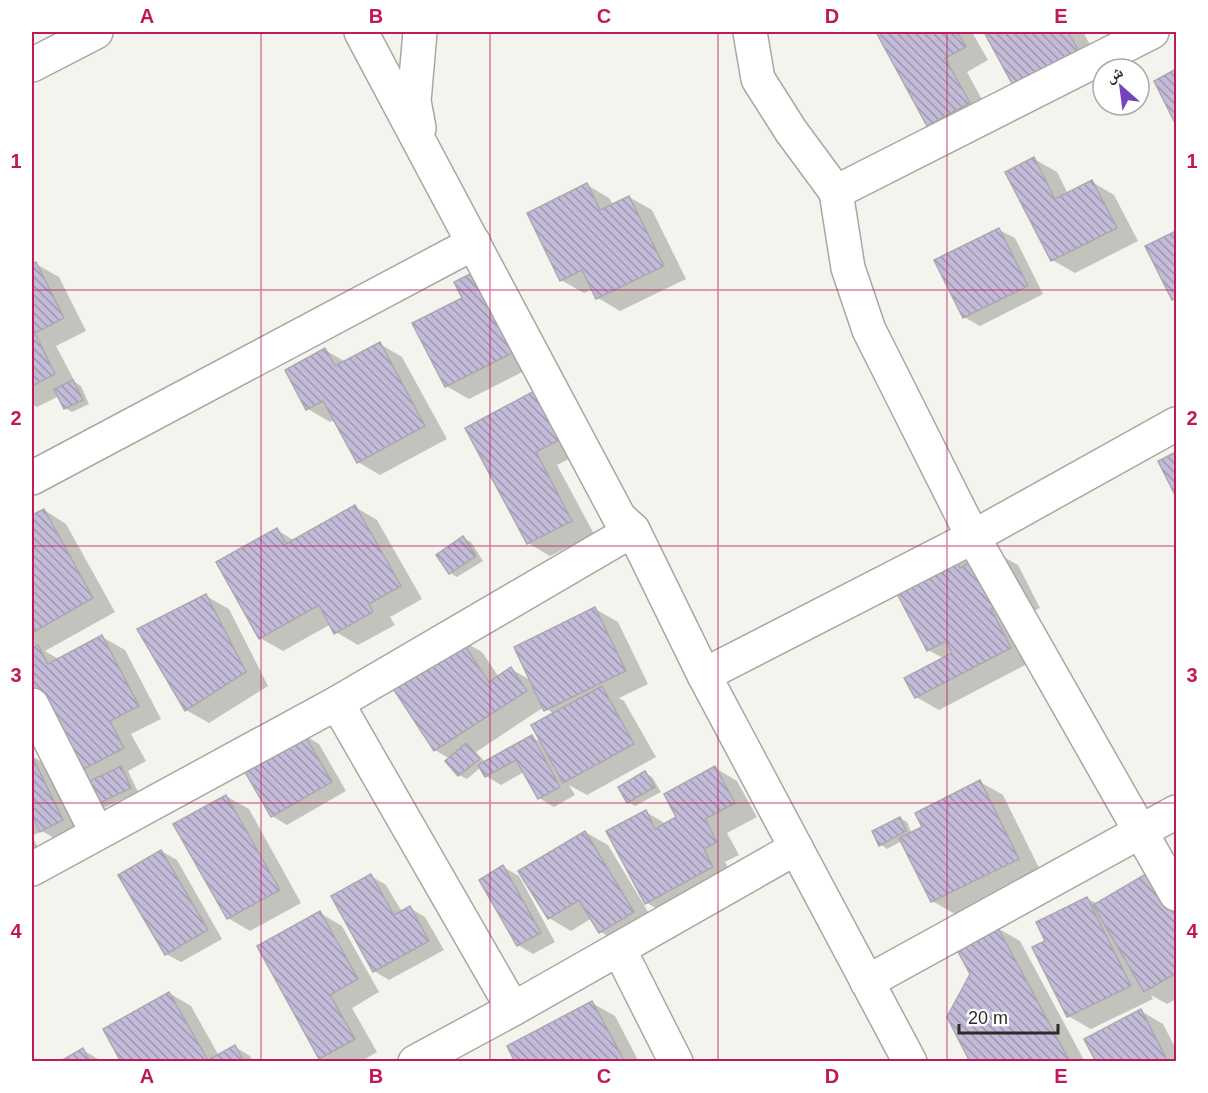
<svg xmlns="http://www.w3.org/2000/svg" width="1208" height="1093" font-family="Helvetica,'Noto Naskh Arabic',sans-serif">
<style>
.shadow{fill:#0003;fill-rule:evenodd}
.building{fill:url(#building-back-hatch);stroke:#aaa9ae;stroke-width:1.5}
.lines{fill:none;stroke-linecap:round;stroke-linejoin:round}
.minor-casing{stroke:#a7a8a2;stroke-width:36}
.minor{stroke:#fff;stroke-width:33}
.grid{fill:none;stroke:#c2185b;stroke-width:1.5;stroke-opacity:0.55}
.neatline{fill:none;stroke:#c2185b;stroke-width:2}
.grid-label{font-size:20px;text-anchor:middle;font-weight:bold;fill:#c2185b}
</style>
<defs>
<pattern id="building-back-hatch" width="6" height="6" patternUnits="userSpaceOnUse" patternTransform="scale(1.5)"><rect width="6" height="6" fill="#c4bbd9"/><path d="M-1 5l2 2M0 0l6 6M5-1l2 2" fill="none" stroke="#9f98b0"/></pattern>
</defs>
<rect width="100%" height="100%" fill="#f3f4ed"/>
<g class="shadow">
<polygon points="878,32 972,32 988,60 967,72 991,116 951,138 928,125"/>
<polygon points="986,32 1083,32 1102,66 1016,87"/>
<polygon points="1103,32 1165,32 1109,36"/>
<polygon points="1176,71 1176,122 1156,81"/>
<polygon points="1103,83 1103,105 1124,105 1110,110 1103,106"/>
<polygon points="1034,159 1057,172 1068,194 1092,182 1114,195 1138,241 1075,273 1052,260"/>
<polygon points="587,185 609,198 613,205 629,197 652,210 686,279 620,311 598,298 593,289 584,293 561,280"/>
<polygon points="999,230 1015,238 1043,294 980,326 964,317 936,261"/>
<polygon points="1176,232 1176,300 1174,299 1147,247"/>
<polygon points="36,264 59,277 86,331 56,346 75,382 81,386 89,404 72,412 65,408 59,396 37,407 32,404 32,266"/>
<polygon points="464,298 540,363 469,399 446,386"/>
<polygon points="380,344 402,357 447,439 380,475 358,462 335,420 330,422 308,409 325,350 346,362"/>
<polygon points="536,392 583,452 557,465 594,534 550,556 528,543"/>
<polygon points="1176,454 1176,493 1160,462"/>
<polygon points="355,507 377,520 422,599 390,617 395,625 358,645 336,632 331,624 283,651 260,638 277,530 295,541"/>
<polygon points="44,510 66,524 115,612 45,651 60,660 102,637 125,650 161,719 131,734 146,761 128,771 138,792 99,810 93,781 77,772 56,731 32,742 32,517"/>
<polygon points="463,538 471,542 483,561 457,577 450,573 438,555"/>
<polygon points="951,552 971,564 995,552 1018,565 1040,608 1012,622 1033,661 939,710 916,697 906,679 945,659 928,650"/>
<polygon points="206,596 229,609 268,686 209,723 186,710"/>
<path d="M 595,609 L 618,622 L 648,684 L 619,698 L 624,701 L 656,757 L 587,795 L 569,785 L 575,795 L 554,807 L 539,798 L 524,772 L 501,785 L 486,776 L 481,767 L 467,779 L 459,775 L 448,761 L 450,759 L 435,750 L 459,639 L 482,652 L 499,677 L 511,669 L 532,681 ZM 544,707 L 554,714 L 542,743 L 532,737 L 486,763 L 476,752 Z"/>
<polygon points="304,735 319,744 346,791 287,825 272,816"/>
<polygon points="32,756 53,769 85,833 64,844 42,831 32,836 41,854 32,859"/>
<polygon points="715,768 737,781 757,817 727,833 739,855 725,862 735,880 669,916 647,903 646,812 666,824 678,818"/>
<polygon points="645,773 652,777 661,792 635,806 628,802"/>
<polygon points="980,782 1003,795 1041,872 955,914 932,901 902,841 887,849 880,844 900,818 907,822 912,834 924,828"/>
<polygon points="226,796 249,809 301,903 250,931 228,918"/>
<polygon points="585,832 608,845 656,925 623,945 601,932 592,918 571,931 549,918"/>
<polygon points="161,851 177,860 222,939 181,962 166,954"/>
<polygon points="503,867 519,876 555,942 533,954 518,945"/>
<polygon points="371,876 386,885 402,912 410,908 425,917 444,950 389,980 374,971"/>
<polygon points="1176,882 1176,999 1167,1004 1151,995 1153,999 1091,1029 1068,1016 1034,948 1047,942 1087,898 1097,904"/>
<polygon points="320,913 342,926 379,992 352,1008 377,1052 360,1062 327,1062 320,1058"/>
<polygon points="997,928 1020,941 1085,1062 972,1062"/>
<polygon points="169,993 191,1006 219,1056 235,1047 250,1056 254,1062 123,1062"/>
<polygon points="592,1003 615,1016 639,1062 517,1062"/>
<polygon points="1141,1011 1163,1024 1176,1049 1176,1062 1098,1062"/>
<polygon points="83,1050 103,1062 62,1062"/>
</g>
<g class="building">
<polygon points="876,32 957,32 966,47 945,58 970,103 927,126"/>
<polygon points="984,32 1068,32 1080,53 1015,89"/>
<polygon points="1176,69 1176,125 1154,81"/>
<polygon points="1103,82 1103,105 1107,105 1102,107 1094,85"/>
<polygon points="1034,157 1055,199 1092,180 1117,228 1051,261 1005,172"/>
<polygon points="587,183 600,210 629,196 664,266 596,299 582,270 560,281 527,213"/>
<polygon points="999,228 1028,286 963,318 934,260"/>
<polygon points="1176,231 1176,298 1172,300 1145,246"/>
<polygon points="36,262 64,318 35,333 55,374 32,386 32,264"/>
<polygon points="478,270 518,350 445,387 412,323 462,298 454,282"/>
<polygon points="380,342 425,426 357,463 323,401 306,410 285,370 325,348 335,366"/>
<polygon points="73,380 83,400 64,409 54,389"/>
<polygon points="536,390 561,439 536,452 572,521 527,544 465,428"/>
<polygon points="1176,452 1176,497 1158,461"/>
<polygon points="355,505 401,586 369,604 373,612 334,634 319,605 259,639 216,562 277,528 286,544"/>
<polygon points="44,509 93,598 32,633 32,515"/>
<polygon points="463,536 476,556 449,574 436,555"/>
<polygon points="951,550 960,568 995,550 1018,595 991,609 1011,648 915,698 904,678 952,653 946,641 927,651 891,582"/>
<polygon points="206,594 246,672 185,711 137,629"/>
<polygon points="595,607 626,671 544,711 514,647"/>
<polygon points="102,635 139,706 110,721 124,748 76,773 32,688 32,649 38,645 48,664"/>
<polygon points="459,637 489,682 511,667 527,691 434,751 392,687"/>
<polygon points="602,686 634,744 563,783 531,725"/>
<polygon points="304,734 332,782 271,817 241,765"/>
<polygon points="532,735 560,787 538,799 516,760 485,777 478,765"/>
<polygon points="466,743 480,759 458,776 445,761"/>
<polygon points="32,756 63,820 40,832 32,814"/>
<polygon points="121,766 131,788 91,807 81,785"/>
<polygon points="715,766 735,803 705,819 717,842 704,849 713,867 645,904 606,831 646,810 655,829 676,817 664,794"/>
<polygon points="645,771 655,787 627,803 618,787"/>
<polygon points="980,780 1019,859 931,902 899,838 922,827 915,813"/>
<polygon points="226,795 280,890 227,919 173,824"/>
<polygon points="900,817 906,831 879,846 872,831"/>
<polygon points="585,831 634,912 599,933 579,900 548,919 518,871"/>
<polygon points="161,850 208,930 165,955 118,875"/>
<polygon points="503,865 541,933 517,946 479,880"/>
<polygon points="1156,868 1176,904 1176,973 1144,992 1093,905"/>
<polygon points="371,874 394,915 410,906 429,941 373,972 331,896"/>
<polygon points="1087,897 1131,986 1067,1017 1032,947 1045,941 1036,922"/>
<polygon points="320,911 358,979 330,995 355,1039 319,1059 257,946"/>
<polygon points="997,926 1070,1062 1031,1062 1029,1058 1023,1062 970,1062 947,1017 970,974 956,948"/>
<polygon points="169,992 209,1062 121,1062 103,1029"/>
<polygon points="592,1001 625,1062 515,1062 507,1046"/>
<polygon points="1141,1009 1168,1062 1096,1062 1084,1039"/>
<polygon points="235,1045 244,1062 211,1062 210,1059"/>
<polygon points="83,1048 90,1062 59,1062"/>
</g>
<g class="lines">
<g class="minor-casing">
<g id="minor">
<polyline points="361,32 619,517 633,530 704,675 910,1062"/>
<polyline points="750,32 758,79 791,131 836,192 848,268 869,330 973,537 1176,894"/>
<polyline points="32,65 96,32"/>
<polyline points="419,128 414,101 420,32"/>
<polyline points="836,192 1152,32"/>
<polyline points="32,478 474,243"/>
<polyline points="704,675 973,537 1176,424"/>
<polyline points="337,703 513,1009"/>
<polyline points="32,705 97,833"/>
<polyline points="32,869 337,703 633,530"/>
<polyline points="619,949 676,1062"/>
<polyline points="867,982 1176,812"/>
<polyline points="415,1062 513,1009 796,848"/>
</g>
</g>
<use href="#minor" class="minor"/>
</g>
<path class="grid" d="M 261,32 L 261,1062M 490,32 L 490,1062M 718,32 L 718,1062M 947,32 L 947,1062M 32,290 L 1176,290M 32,546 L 1176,546M 32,803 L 1176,803"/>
<rect width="1208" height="1093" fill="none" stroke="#ffffff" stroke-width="66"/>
<g transform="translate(1121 87) rotate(332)"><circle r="28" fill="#ffffff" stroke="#aaaaa9" stroke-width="1.5"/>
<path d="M0-4.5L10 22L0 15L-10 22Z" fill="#7544bb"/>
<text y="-9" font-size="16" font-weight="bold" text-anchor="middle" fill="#2b2b28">ش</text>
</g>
<path d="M959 1024v9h99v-9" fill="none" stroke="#2b2b28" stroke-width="3"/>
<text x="968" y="1024" font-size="18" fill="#2b2b28" stroke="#ffffff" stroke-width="4.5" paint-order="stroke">20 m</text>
<rect x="33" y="33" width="1142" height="1027" class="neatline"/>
<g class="grid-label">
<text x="147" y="23">A</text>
<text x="376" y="23">B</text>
<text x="604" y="23">C</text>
<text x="832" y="23">D</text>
<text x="1061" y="23">E</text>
<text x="16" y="168">1</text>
<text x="1192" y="168">1</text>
<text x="16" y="425">2</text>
<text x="1192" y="425">2</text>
<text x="16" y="682">3</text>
<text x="1192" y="682">3</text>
<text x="16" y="938">4</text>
<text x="1192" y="938">4</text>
<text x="147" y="1083">A</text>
<text x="376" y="1083">B</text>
<text x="604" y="1083">C</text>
<text x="832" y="1083">D</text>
<text x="1061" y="1083">E</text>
</g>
</svg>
